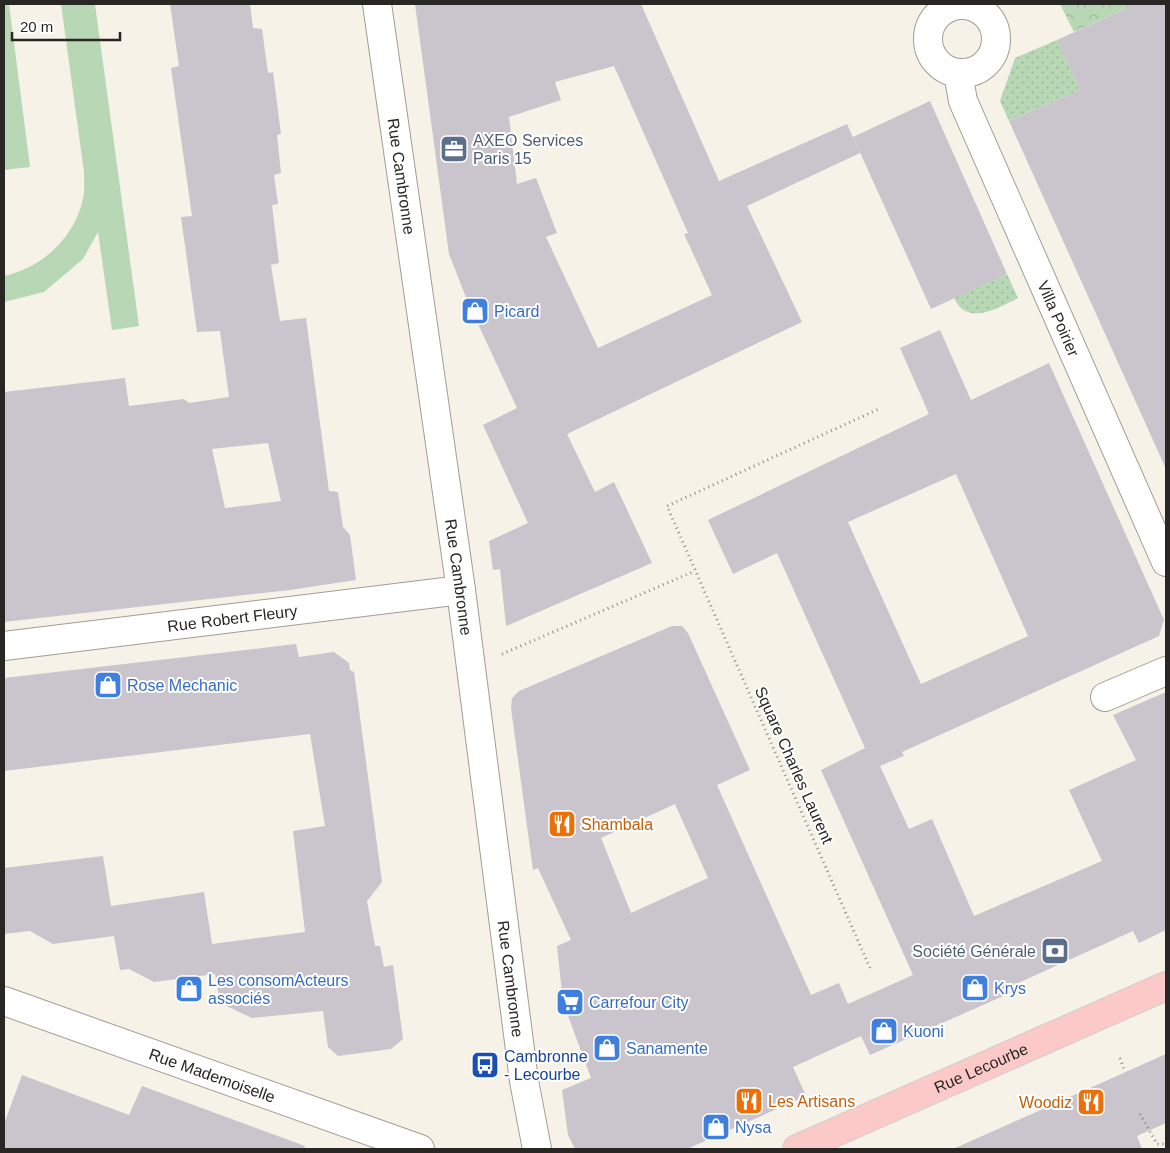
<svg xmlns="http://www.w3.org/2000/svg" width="1170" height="1153" font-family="Arial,sans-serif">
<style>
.grass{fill:#b7d7b5}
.forest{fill:url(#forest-crowns)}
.garden{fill:url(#garden-dots)}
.building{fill:#cac4cd;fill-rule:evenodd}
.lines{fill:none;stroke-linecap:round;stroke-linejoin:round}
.minor-casing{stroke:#a29d94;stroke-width:30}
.major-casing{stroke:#d0cfcf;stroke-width:30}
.path{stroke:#8f8c84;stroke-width:3;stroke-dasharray:1 4;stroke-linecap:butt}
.minor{stroke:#fff;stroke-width:28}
.major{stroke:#fbcac8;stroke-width:28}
.labels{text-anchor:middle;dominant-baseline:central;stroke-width:4;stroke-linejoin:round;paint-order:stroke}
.service-label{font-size:16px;fill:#4e5e75;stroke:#fff;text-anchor:start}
.street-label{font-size:16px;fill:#282723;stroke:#fff}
.shop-label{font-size:16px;fill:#366cbe;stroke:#fff;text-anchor:start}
.food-label{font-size:16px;fill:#c56008;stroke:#fff;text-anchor:start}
.transit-label{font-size:16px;fill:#164399;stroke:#fff;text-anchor:start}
</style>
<defs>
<pattern id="forest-crowns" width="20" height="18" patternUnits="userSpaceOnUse" patternTransform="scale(1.25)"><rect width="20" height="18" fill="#b7d7b5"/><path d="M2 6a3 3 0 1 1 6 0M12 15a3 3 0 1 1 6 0" fill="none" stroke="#9db99b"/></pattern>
<pattern id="garden-dots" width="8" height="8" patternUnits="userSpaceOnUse" patternTransform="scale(1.25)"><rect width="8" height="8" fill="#b7d7b5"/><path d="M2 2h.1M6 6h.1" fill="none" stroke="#9db99b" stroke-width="1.8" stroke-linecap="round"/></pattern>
</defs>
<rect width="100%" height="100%" fill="#f7f2e7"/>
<path class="grass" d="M4,4h5l21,163 -26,3z
M61,4h34l44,322 -27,4 -14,-98 -15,27 -39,33 -40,10v-26c38,-8 71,-39 79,-77 2,-9 1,-19 1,-27z"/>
<path class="forest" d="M1060,4h76l-62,28z"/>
<path class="garden" d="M1057,40l23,50 -71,31 -9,-20 15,-43z
M1007,274l11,24c-20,10 -51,29 -64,0z"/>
<path class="building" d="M170,4h80l3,24 9,1 6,44 5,-1 8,62 -4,1 4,38 -7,2 4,29 -6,1 7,58 -8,2 9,56 26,-3 23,173 9,1 5,35 7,8 6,45 -66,10 -286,32v-230l121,-14 4,28 55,-7 5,4 40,-6 -9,-66 -23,1 -16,-115 11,-1 -21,-148 8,-2zM268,443l13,58 -56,7 -13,-59z
M415,4h226l78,177 128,-57 13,29 -113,53 55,116 -235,112 28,58 19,-10 38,81 -146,63 -6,-57 -7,1 -4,-29 39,-18 -45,-98 34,-17 -50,-108 -18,-46zM614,66l74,167 -4,1 28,61 -114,53 -52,-111 11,-4 -21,-55 -19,6 -8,-67 52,-17 -6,-18z
M1136,4h30v465l-157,-348 71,-31 -23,-50z
M930,101l77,173 -76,35 -78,-172z
M940,330l31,70 78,-37 115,257 -5,16 -257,116 2,4 -24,10 29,63 23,-10 42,97 128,-55 -33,-71 67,-30 -23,-45 53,-23v238l-27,13 -6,-12 -126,57 3,5 -140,62 -9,-19 -68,31 13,29 -119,53h-112l-7,-14 -6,-45 29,-12 -28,-76 -6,-56 14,-6 -33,-72 -5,2 -22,-162 1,-10 7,-7 153,-65h10l6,7 62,137 -33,15 94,210 28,-12 9,21 65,-29 -92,-205 44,-22 -88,-195 -44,21 -25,-54 221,-106 -29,-66zM956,474l72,162 -107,48 -73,-162zM675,804l33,74 -77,35 -30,-75z
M296,644l3,13 35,-5 15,11 1,7 4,2 28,210 -15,19 8,45h5l4,21 9,-2 10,74 -12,10 -53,7 -10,-9 -5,-36 -71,7 -32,-15 -5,-29 -61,8 -25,-13 -9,1 -6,-34 -61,8 -23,-13 -26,3v-66l99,-12 8,50 93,-14 8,52 93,-12 -12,-101 32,-5 -15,-92 -306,37v-93z
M1166,1054v69l-29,13 5,13h-189z
M22,1075l107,40 13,-29 163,60 -1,3h-300v-25z"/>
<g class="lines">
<defs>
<g id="minor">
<path id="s1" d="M377,4l84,586 63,491 13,68"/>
<circle cx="962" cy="39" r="34"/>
<path id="s2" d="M958,73l5,28 203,461"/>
<path id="s3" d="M4,646l457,-56"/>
<path d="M1105,697l61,-26"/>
<path id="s4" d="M4,1001l416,148"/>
</g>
<g id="major">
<path id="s5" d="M797,1149l369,-163"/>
</g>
</defs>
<use href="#minor" class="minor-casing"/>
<use href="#major" class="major-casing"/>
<path class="path" d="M972,6l3,-2
M502,654l193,-83
M870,968l-203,-462 214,-98
M1120,1058l5,14
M1140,1114l17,30h9"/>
<use href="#minor" class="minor"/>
<use href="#major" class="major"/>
</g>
<defs>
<symbol id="office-square" viewBox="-11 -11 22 22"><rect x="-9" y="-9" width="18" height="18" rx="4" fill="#5c6f8a" stroke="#fff"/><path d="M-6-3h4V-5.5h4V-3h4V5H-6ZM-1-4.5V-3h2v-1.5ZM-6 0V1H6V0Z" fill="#fff"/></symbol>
<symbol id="shop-square" viewBox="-11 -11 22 22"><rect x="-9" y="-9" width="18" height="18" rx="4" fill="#3f7fe0" stroke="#fff"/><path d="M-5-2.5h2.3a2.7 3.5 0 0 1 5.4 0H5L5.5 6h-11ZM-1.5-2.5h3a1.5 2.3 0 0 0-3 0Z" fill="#fff"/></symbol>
<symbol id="restaurant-square" viewBox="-11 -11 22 22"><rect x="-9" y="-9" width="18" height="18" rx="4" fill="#e8710a" stroke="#fff"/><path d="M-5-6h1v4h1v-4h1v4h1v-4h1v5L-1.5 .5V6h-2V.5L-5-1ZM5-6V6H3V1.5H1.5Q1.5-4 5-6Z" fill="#fff"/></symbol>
<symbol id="bank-square" viewBox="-11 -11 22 22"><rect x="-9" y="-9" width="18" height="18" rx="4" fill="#5c6f8a" stroke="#fff"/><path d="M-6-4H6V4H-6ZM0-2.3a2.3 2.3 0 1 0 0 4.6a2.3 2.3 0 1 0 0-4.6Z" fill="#fff"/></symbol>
<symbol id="supermarket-square" viewBox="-11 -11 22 22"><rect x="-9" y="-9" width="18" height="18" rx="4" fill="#3f7fe0" stroke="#fff"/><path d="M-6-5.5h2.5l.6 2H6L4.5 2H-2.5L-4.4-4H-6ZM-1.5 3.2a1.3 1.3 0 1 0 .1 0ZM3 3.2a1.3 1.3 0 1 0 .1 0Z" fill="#fff"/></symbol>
<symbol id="bus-square" viewBox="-11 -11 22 22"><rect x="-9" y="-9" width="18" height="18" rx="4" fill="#1a4fb4" stroke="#fff"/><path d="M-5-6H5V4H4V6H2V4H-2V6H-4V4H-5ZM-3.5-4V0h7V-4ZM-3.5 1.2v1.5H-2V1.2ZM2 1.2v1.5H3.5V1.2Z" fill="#fff"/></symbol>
</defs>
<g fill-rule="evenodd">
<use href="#office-square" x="438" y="133" width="32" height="32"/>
<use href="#shop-square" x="459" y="295" width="32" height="32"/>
<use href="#shop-square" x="92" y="669" width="32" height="32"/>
<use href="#restaurant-square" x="546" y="808" width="32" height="32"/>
<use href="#bank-square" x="1039" y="935" width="32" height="32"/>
<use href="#shop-square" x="959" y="972" width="32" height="32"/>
<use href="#shop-square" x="173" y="973" width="32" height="32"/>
<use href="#supermarket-square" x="554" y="986" width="32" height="32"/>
<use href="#shop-square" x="868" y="1015" width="32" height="32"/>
<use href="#shop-square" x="591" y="1032" width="32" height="32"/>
<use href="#bus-square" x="469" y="1049" width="32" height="32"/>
<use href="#restaurant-square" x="733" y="1085" width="32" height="32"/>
<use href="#restaurant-square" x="1075" y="1086" width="32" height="32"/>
<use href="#shop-square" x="700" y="1111" width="32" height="32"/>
</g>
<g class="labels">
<g class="service-label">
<text x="473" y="140">AXEO Services<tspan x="473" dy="18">Paris 15</tspan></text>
<text x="1036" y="951" text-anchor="end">Société Générale</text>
</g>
<g class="street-label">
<text stroke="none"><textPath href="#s1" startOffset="174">Rue Cambronne</textPath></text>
<text stroke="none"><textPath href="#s2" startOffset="266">Villa Poirier</textPath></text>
<text stroke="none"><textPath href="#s1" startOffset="579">Rue Cambronne</textPath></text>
<text stroke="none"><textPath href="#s3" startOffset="230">Rue Robert Fleury</textPath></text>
<text transform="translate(794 765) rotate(66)">Square Charles Laurent</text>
<text stroke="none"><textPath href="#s1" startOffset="984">Rue Cambronne</textPath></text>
<text stroke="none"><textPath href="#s5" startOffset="201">Rue Lecourbe</textPath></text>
<text stroke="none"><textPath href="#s4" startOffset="221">Rue Mademoiselle</textPath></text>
</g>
<g class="shop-label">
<text x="494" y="311">Picard</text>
<text x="127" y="685">Rose Mechanic</text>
<text x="208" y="980">Les consomActeurs<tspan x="208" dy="18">associés</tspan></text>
<text x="994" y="988">Krys</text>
<text x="589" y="1002">Carrefour City</text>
<text x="903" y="1031">Kuoni</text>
<text x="626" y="1048">Sanamente</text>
<text x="735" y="1127">Nysa</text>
</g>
<g class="food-label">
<text x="581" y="824">Shambala</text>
<text x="768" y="1101">Les Artisans</text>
<text x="1072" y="1102" text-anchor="end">Woodiz</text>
</g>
<g class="transit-label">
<text x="504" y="1056">Cambronne<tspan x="504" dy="18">- Lecourbe</tspan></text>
</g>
</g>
<rect width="1170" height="1153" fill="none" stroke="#282723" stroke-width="10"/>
<path d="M12 32v8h108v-8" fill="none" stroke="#282723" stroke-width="2.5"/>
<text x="20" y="32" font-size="15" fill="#282723" stroke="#ffffff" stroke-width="4" paint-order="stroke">20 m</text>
</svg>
